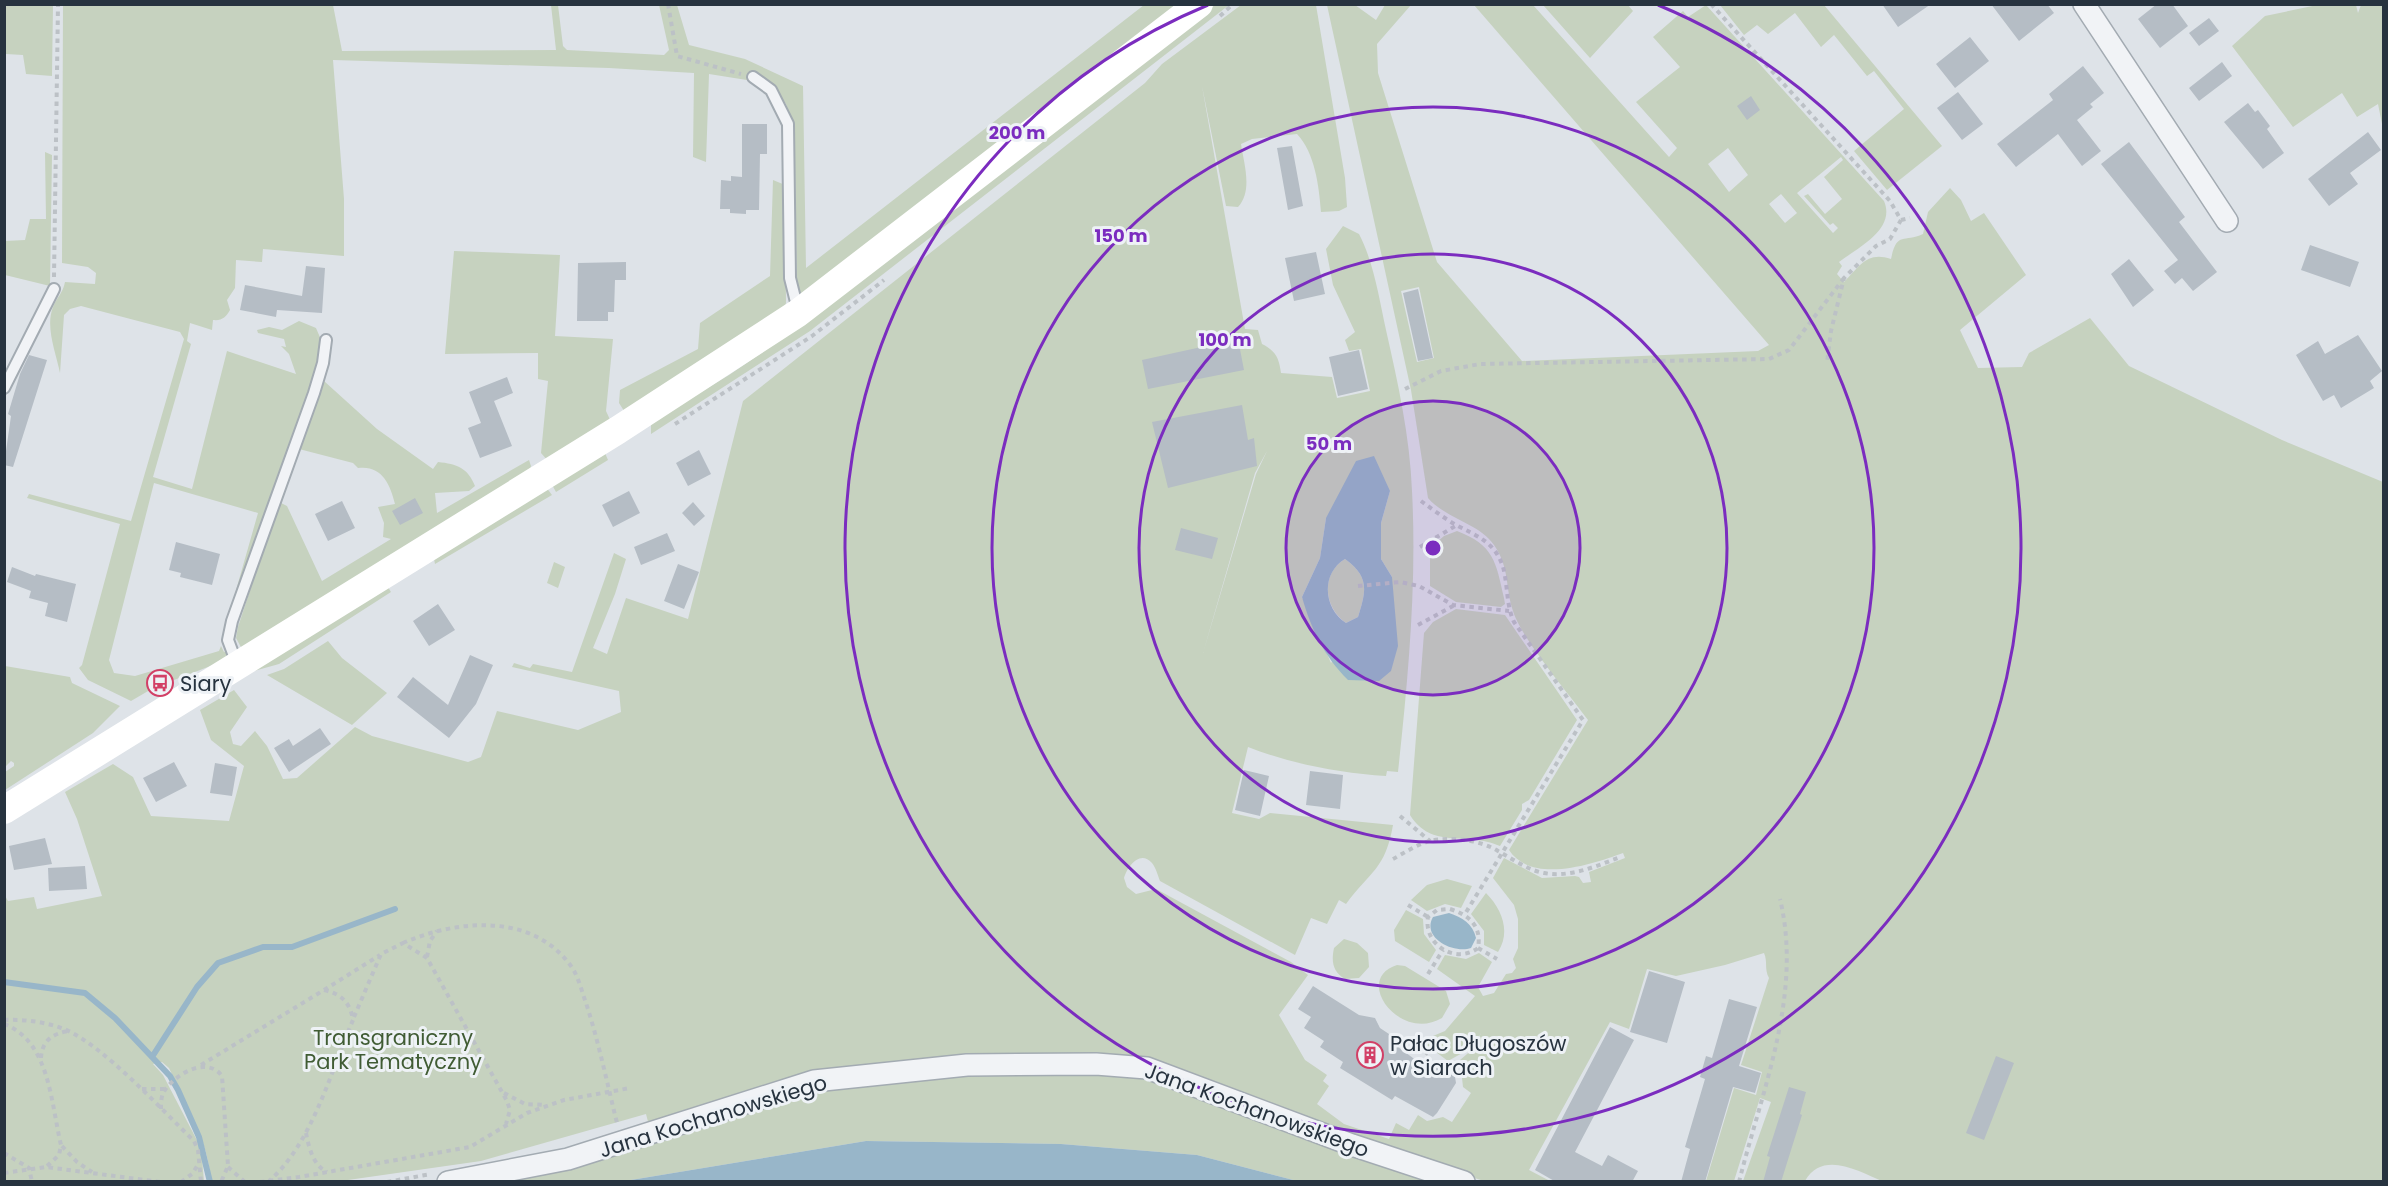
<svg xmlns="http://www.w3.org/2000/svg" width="2388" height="1186" font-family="Poppins,sans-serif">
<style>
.green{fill:#c6d2bf;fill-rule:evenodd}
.water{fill:#98b6c9;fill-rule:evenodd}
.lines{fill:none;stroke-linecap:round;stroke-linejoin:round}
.stream{stroke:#98b6c9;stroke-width:6}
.building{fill:#b5bdc5}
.service-casing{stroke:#a3abb2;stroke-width:14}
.minor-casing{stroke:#a3abb2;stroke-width:24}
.path{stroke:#bcc1c6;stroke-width:4;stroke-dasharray:4.5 4.5;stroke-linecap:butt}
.service{stroke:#f1f3f6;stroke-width:10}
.minor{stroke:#f1f3f6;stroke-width:21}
.secondary{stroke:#fff;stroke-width:28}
.ring{fill:none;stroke:#7b2cbf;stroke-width:3}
.labels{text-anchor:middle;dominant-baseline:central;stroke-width:6;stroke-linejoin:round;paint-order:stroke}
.poi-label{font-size:21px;fill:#27333f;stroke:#eef2f6;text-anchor:start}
.park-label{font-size:21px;fill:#405c34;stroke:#eef2f6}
.street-label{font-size:21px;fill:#27333f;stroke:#eef2f6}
.centre{fill:#7b2cbf;stroke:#eef2f6;stroke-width:3}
.ring-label{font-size:18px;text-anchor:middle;font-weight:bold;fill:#7b2cbf;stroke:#eef2f6;stroke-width:6;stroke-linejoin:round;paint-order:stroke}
</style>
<rect width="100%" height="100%" fill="#dee3e8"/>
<path class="green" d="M5,4l48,1 -1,71 -26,-2 -3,-19 -17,-1 -1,4z
M2322,4l34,1 2,8 3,-8h22v124l-5,-25 -21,13 -15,-24 -49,34 -61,-81 33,-30z
M63,5h270l9,46 214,-1 -5,-45h7l5,41 4,4 97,5 5,-5 -10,-45h18l12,40 56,14 58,27 3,182 338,-263h35l-376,293 -6,-8 -2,-125 -4,-45 -5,-16 -15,-20 -62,-10 -3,88 -13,-5 1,-84 -85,-5 -276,-8 11,139v57l-81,-7 -1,13 -26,-2 -1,28 -8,12 3,10c-4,7 -8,11 -17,10l-1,10 -22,-7 -3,18 4,3 -38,133 39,12 35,-138 69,23 -7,-20 -8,-8 5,1 -2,-8 -26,-6 -1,-3 12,-3 13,3 17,-9 17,7 6,14 -5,28 -92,259 33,-116 -104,-30 -45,177 5,13 21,3 84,-25 2,-5 3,6 3,-1 -1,9 -52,20 -2,-3 -4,2 -3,-4 -13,7 3,5 -24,14 -43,-21 -9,-12 3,-3 38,-141 -93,-26 2,-4 102,27 53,-182 -4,-7 -99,-26 -11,3 -6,6 -4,58c-4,-20 -15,-46 -7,-66 4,-10 10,-14 12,-25l30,2 1,-11 -8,-6 -26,-4z
M1215,5h14l-419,326 -159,103v-12l78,-47 75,-51z
M1241,5h75l29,173 2,29 -8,4 -18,1c-2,-26 -6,-59 -24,-78l-45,5 -11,5c3,20 12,47 -3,63l-12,-1 -24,-120 43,243 13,1 4,14c14,7 17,14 19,29l51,4 5,21 33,-7 -9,-42 -12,2 -4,-11 10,-8 -22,-47 -7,-36 17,-23 16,8c15,29 20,64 27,96 12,53 24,107 26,161 5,94 -4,188 -14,281l-11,-1 -1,5c-47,-3 -94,-12 -138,-29l-16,66 27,6 11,-6 123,12c-8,45 -22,45 -47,79l-7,-4 -12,24 -16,-6 -16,37 -135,-74c-2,-5 -4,-13 -8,-18 -12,-14 -25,4 -28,15l3,9 9,7 20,-5 135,73 17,13 -29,40 26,45 22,15 -4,6 6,5 -12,18 27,20 45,15 7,-16 13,7 9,-15 9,6 16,-4 9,5 19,-29 -8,-6 -3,-27 14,-12 7,-15 -8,14 -25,14 -27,-20 24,-10 30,-35 -38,-27 8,-14 21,4 13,-6 13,9 -14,25 5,9 11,-3 12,-19 6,-1 4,-5 -3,-9 5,-11v-29l-4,-14 -21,-27 11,-20 38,20 33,-2 4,1 4,6 8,-1 -2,-10 36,-14 -2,-5c-30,11 -91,32 -114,-3l79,-130c-19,-26 -67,-82 -75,-109 -8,-24 -3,-43 -19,-66 -15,-22 -48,-26 -66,-47l-17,-108 -84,-385h28l21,15 9,-15h26l-34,39 1,29 59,189 85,99 236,-10 11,-6 -295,-340h59l136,152 8,-9 -41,-46 44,-35 -27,-30 30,-26 5,6 18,-12 178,196c12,28 -25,46 -45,61l3,4 -5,8 7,8c16,-16 23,-31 47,-23 6,-28 12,-16 32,-25l5,-22 22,-24 11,12 10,21 13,-8 42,62 -66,55 18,38 44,-1 7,-14 61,-35 39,48 153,74 101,42v699l-499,1c-26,-11 -61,-32 -79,-1h-62l28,-79 -11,-4 -26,83h-28l28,-93 22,7 6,-23 -21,-7 28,-87c-5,-9 -1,-16 -5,-25l-39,12 -49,11 -29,-7 -18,60 -19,-7 -81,148 21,11h-66l-337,-108 175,66 28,17 94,25h-147l-100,-26 -136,-11 -195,-3 -241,40h-158l185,-44 -6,-23 -165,47 -140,20h-130c-3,-41 -25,-77 -42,-113l-7,-6 -9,2 10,11 38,73 3,33h-199l-1,-287 4,7 26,-4 3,12 65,-13 -25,-77 -12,-27 48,-28 20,13 18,39 78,5 15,-55 -33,-26 -11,-30 34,-20 13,17 -17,25 3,12 8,2 14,-15 12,15 16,33 14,-1 58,-51 17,9 96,26 13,-5 16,-46 81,19 43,-18 -2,-21 -107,-24 2,-4 16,5 3,-4 39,8 42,-119 12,6 -11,35 -22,54 14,6 19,-56 62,21 55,-218 402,-318 17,-19zM1728,148l20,27 -19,17 -21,-28zM1841,157l2,3 -19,17 18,22 -17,15 -17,-20 -4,2 26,29 3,-2 5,5 -5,5 -36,-40zM1781,194l16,19 -12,10 -16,-19zM1419,287l15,71 -17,4 -16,-71zM1267,451l-11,23 -53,179 52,-180zM1390,491l-9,32v36l11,18 -61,86 -29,-66 18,-39 6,-40z
M1543,5h85l5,6 -43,47z
M1720,5h104l118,141 -55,44 -33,-39 50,-42 -30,-38 -7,5 -33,-41 -13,12 -26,-34 -27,21 -11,-9 -13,10z
M45,152l7,3 -2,131 -45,-11v-34l20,-1 5,-21h16z
M773,180l12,5 1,118 -3,10 -157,101 -7,-11 1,-13 78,-41 2,-26 70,-47z
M454,251l106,4 -5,81 58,3 -7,72 6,13 -64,37 -7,-8 7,-72 -10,-2v-26l-93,1z
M324,381l53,48 56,40 5,-7c19,2 30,6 37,24l-6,5 -34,2 2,20 92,-53 2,6 -2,8 -287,175 -6,-11 2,-11 41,-125 8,4 35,75 69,-42 -8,-2 1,-14 -6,-16 17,-3c-5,-21 -14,-39 -37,-36l-5,-5 -54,-14z
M605,453l3,7 -52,32 -5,-9z
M546,487l6,8 -117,69 -1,-5z
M1457,531c37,14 39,31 47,67l1,6 -4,3 -45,-5 -26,-16v-38l14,-12z
M1345,559c25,18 21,32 13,58l-12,6c-22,-15 -26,-49 -1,-64z
M554,562l11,5 -7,21 -11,-5z
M386,584l5,8 -112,72 -29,8z
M1456,609l49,6 72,105 -48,80 -7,4v6l-22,36c-35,-15 -68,4 -90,-31l14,-182 9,-11z
M328,641l14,17 45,35 -35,32 -85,-50 17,-6z
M5,666l65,11 2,6 48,23 -27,27 -88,57v-18l9,-6v-3l-3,-2 -6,6z
M1447,879l25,7 -11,22 -16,-4 -18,7 -16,-11 16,-15z
M1486,893c16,16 25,39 12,59l-14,-7v-14l-13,-17z
M1406,910l17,9 1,15 12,16 -7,12 -34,-21 -1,-11z
M1344,939l13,4 11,10 1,14 -10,11 -14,1c-12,-7 -14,-17 -11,-31z
M1397,965l8,1 41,25 4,13 -8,14c-42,25 -90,-39 -45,-53z"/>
<path class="water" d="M1374,456l16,35 -9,32v36l11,18 6,69 -7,25 -12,10 -31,-1c-24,-24 -37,-51 -46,-83l18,-39 6,-40 30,-57zM1345,559c25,18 21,32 13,58l-12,6c-22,-14 -26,-49 -1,-64z
M1449,913c13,4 24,11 27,25l-5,10c-17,6 -50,-10 -38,-31z
M866,1141l195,3 136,11 100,26h-672z"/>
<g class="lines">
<path class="stream" d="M4,982l81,11 30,25 55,58 8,14 21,47 11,45
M152,1057l45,-70 21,-24 45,-16h29l103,-38"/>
</g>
<path class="building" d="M1882,4h49l-33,23z
M1991,4h56l7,9 -35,28z
M2157,4h15l16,22 -28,22 -22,-29z
M2209,18l10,13 -20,15 -10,-13z
M1970,37l19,24 -34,27 -19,-24z
M2222,62l10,14 -33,25 -10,-13z
M2083,66l21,27 -14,11 3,3 -16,13 24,31 -19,15 -24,-32 -42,33 -19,-23 56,-44 -4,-6z
M1958,92l25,32 -21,16 -25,-32z
M1751,96l9,14 -13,10 -10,-14z
M2248,103l7,9 3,-2 12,16 -3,3 17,24 -21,16 -39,-47z
M742,124h25v30h-7l-1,56h-13v4l-16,-1v-4h-10l1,-29 10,1v-5l11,1z
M2368,132l13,18 -31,23 8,11 -29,22 -21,-27z
M2129,142l56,75 -6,5 38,50 -24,19 -11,-13 -7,6 -11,-13 14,-11 -77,-96z
M1292,146l11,60 -15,4 -11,-62z
M2310,245l49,17 -9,25 -49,-17z
M1316,252l9,42 -31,7 -9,-43z
M2129,259l25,31 -21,17 -22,-33z
M626,262v18h-11l-1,32h-6v9h-31l1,-58z
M306,266l19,2 -3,45 -45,-3 -1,7 -36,-7 5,-25 57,11z
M1418,289l15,69 -15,3 -15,-68z
M2358,335l24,36 -12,10 4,7 -33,20 -7,-13 -11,6 -27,-46 22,-14 7,13z
M1238,339l6,31 -96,19 -6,-29z
M1359,350l9,39 -30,7 -9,-39z
M29,355l18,5 -34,107 -9,-2 7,-49 -3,-2 12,-40z
M507,377l6,16 -19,8 18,45 -32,12 -12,-30 13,-5 -12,-31z
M1242,405l6,35 6,-2 3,28 -89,22 -16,-66z
M699,450l12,24 -23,12 -12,-23z
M629,491l11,22 -27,14 -11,-22z
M415,498l8,15 -23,12 -8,-14z
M342,501l13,27 -27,13 -13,-27z
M693,502l12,14 -11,10 -12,-13z
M1181,528l37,10 -6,21 -37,-9z
M667,533l8,18 -34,14 -7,-18z
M176,542l44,12 -8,31 -32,-8 1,-4 -12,-3z
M678,564l21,8 -15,37 -20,-8z
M12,567l23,9 1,-2 40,10 -9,38 -22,-6 3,-13 -19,-5 2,-7 -24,-9z
M438,604l17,26 -26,16 -16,-25z
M470,655l23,10 -17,39 -27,34 -52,-41 16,-20 35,28z
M320,728l11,16 -42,28 -15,-24 15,-9 4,7z
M174,762l13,24 -31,16 -13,-24z
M215,763l22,4 -5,29 -22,-3z
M1244,770l25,6 -9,40 -25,-6z
M1310,771l33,4 -3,34 -34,-4z
M45,838l7,26 -38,6 -5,-24z
M85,866l2,23 -38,2 -1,-23z
M1649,971l36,11 -18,61 -37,-11z
M1313,986l46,29 16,3 5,10 21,14 -3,5 30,22 11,-2 16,10 1,6 -19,30 -4,4 -38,-21 -3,4 -52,-32 3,-6 -23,-15 4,-6 -20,-13 7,-11 -13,-8z
M1729,999l28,8 -18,59 22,7 -6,20 -22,-6 -28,95h-24l9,-33 -5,-2 20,-68 -5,-2 6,-21 6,2z
M1610,1027l24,13 -59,112 27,14 6,-11 30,16 -6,11h-76l-21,-12z
M1996,1056l18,7 -30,77 -18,-7z
M1789,1087l17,5 -6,22 2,1 -21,67h-18l7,-25 -3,-1z"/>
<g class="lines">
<defs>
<path id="service" d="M753,77l18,13 17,34 2,154 8,32
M4,388l50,-99
M237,664l-9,-24 4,-19 82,-228 9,-30 3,-23"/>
<path id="minor" d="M2084,4l143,217
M448,1182l120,-23 246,-78 153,-16 129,-1 51,4 205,77 112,37"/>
</defs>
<use href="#service" class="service-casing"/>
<use href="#minor" class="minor-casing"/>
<path class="path" d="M668,4l9,52 64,18
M1711,4l179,197 11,19 -11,19 -14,7 -32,32 -13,53 -4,32
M1220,16l13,-12
M1901,220l9,-2
M54,277l4,-273
M1405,389l36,-18 39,-7 289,-5 20,-9 55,-72
M675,424l137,-88 72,-56
M1421,501c11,8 23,17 35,24 21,11 39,17 47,42 5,18 3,38 11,55l69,98 -118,194
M1420,547l37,-22
M1358,586l42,-4 19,4 34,19 56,6
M1418,625l35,-19
M1400,816l30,25
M1393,859c11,-6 25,-15 37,-18 22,-5 50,-1 68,10 15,8 29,19 46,22 25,5 53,-7 76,-16
M1408,905l20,12
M1450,909c19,6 32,17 28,39 -23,17 -55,-4 -50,-31l9,-7z
M403,943c55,-24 132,-31 170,26 6,10 9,23 13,34 13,40 21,80 31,120
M1478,948l19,11
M427,957l3,-16 7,-10
M1428,974l15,-24
M324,990l56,-35
M354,1017l27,-63 22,-11 24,15 80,143 3,9 -4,14
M4,1020c20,-1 42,2 60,9 38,15 99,82 130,112l4,9 3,32
M4,1024c46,17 47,80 57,121l-2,10 -13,12
M1418,1048l10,6
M41,1058c1,-17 11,-24 27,-27
M201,1065l123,-75c17,4 26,12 29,30 -22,51 -41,124 -84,161
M142,1089h22
M504,1093l21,11 20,1
M161,1109c0,-6 0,-14 4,-19 12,-17 42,-34 57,-14l6,90 -7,16
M306,1133c3,15 7,32 21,39
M62,1146l15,16 15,10
M4,1153l25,15 3,14
M228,1167l17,15
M4,1173l42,-6 114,15
M181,1182l11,-8 7,-11
M260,1182l39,-5 171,-30 57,-34 37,-13 66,-12
M387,1182l44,-8
M1739,1182c23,-92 64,-188 41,-283"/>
<use href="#service" class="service"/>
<use href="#minor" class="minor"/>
<path class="secondary" d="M4,810l614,-380 180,-117 401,-309"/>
</g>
<circle cx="1433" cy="548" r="147" fill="#7b2cbf" fill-opacity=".12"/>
<g class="ring">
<circle cx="1433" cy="548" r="147"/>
<circle cx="1433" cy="548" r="294"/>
<circle cx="1433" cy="548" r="441"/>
<path d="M1658 5A588 588 0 1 1 1208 5"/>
</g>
<defs>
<symbol id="bus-ring" viewBox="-11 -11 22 22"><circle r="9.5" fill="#eef2f6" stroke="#d23f66" stroke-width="1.5"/><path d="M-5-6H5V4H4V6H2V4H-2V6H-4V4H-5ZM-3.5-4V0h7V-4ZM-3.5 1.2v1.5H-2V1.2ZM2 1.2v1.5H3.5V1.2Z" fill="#d23f66"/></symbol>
<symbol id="building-ring" viewBox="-11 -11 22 22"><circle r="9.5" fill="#eef2f6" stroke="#d23f66" stroke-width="1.5"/><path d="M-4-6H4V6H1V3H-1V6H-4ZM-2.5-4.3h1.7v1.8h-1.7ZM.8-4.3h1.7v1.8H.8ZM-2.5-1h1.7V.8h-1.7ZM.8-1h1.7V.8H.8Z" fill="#d23f66"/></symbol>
</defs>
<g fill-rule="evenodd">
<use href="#bus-ring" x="145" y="668" width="30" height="30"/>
<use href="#building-ring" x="1355" y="1040" width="30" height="30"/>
</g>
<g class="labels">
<g class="poi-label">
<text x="180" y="683">Siary</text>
<text x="1390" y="1043">Pałac Długoszów<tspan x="1390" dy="24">w Siarach</tspan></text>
</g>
<g class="park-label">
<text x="393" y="1037">Transgraniczny<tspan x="393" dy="24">Park Tematyczny</tspan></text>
</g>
<g class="street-label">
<text transform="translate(1257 1110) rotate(20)">Jana Kochanowskiego</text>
<text transform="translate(713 1116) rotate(-17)">Jana Kochanowskiego</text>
</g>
</g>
<circle cx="1433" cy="548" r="9" class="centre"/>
<g class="ring-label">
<text x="1017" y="139">200 m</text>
<text x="1121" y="242">150 m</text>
<text x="1225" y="346">100 m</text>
<text x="1329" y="450">50 m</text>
</g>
<rect width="2388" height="1186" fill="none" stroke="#27333f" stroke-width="12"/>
</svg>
